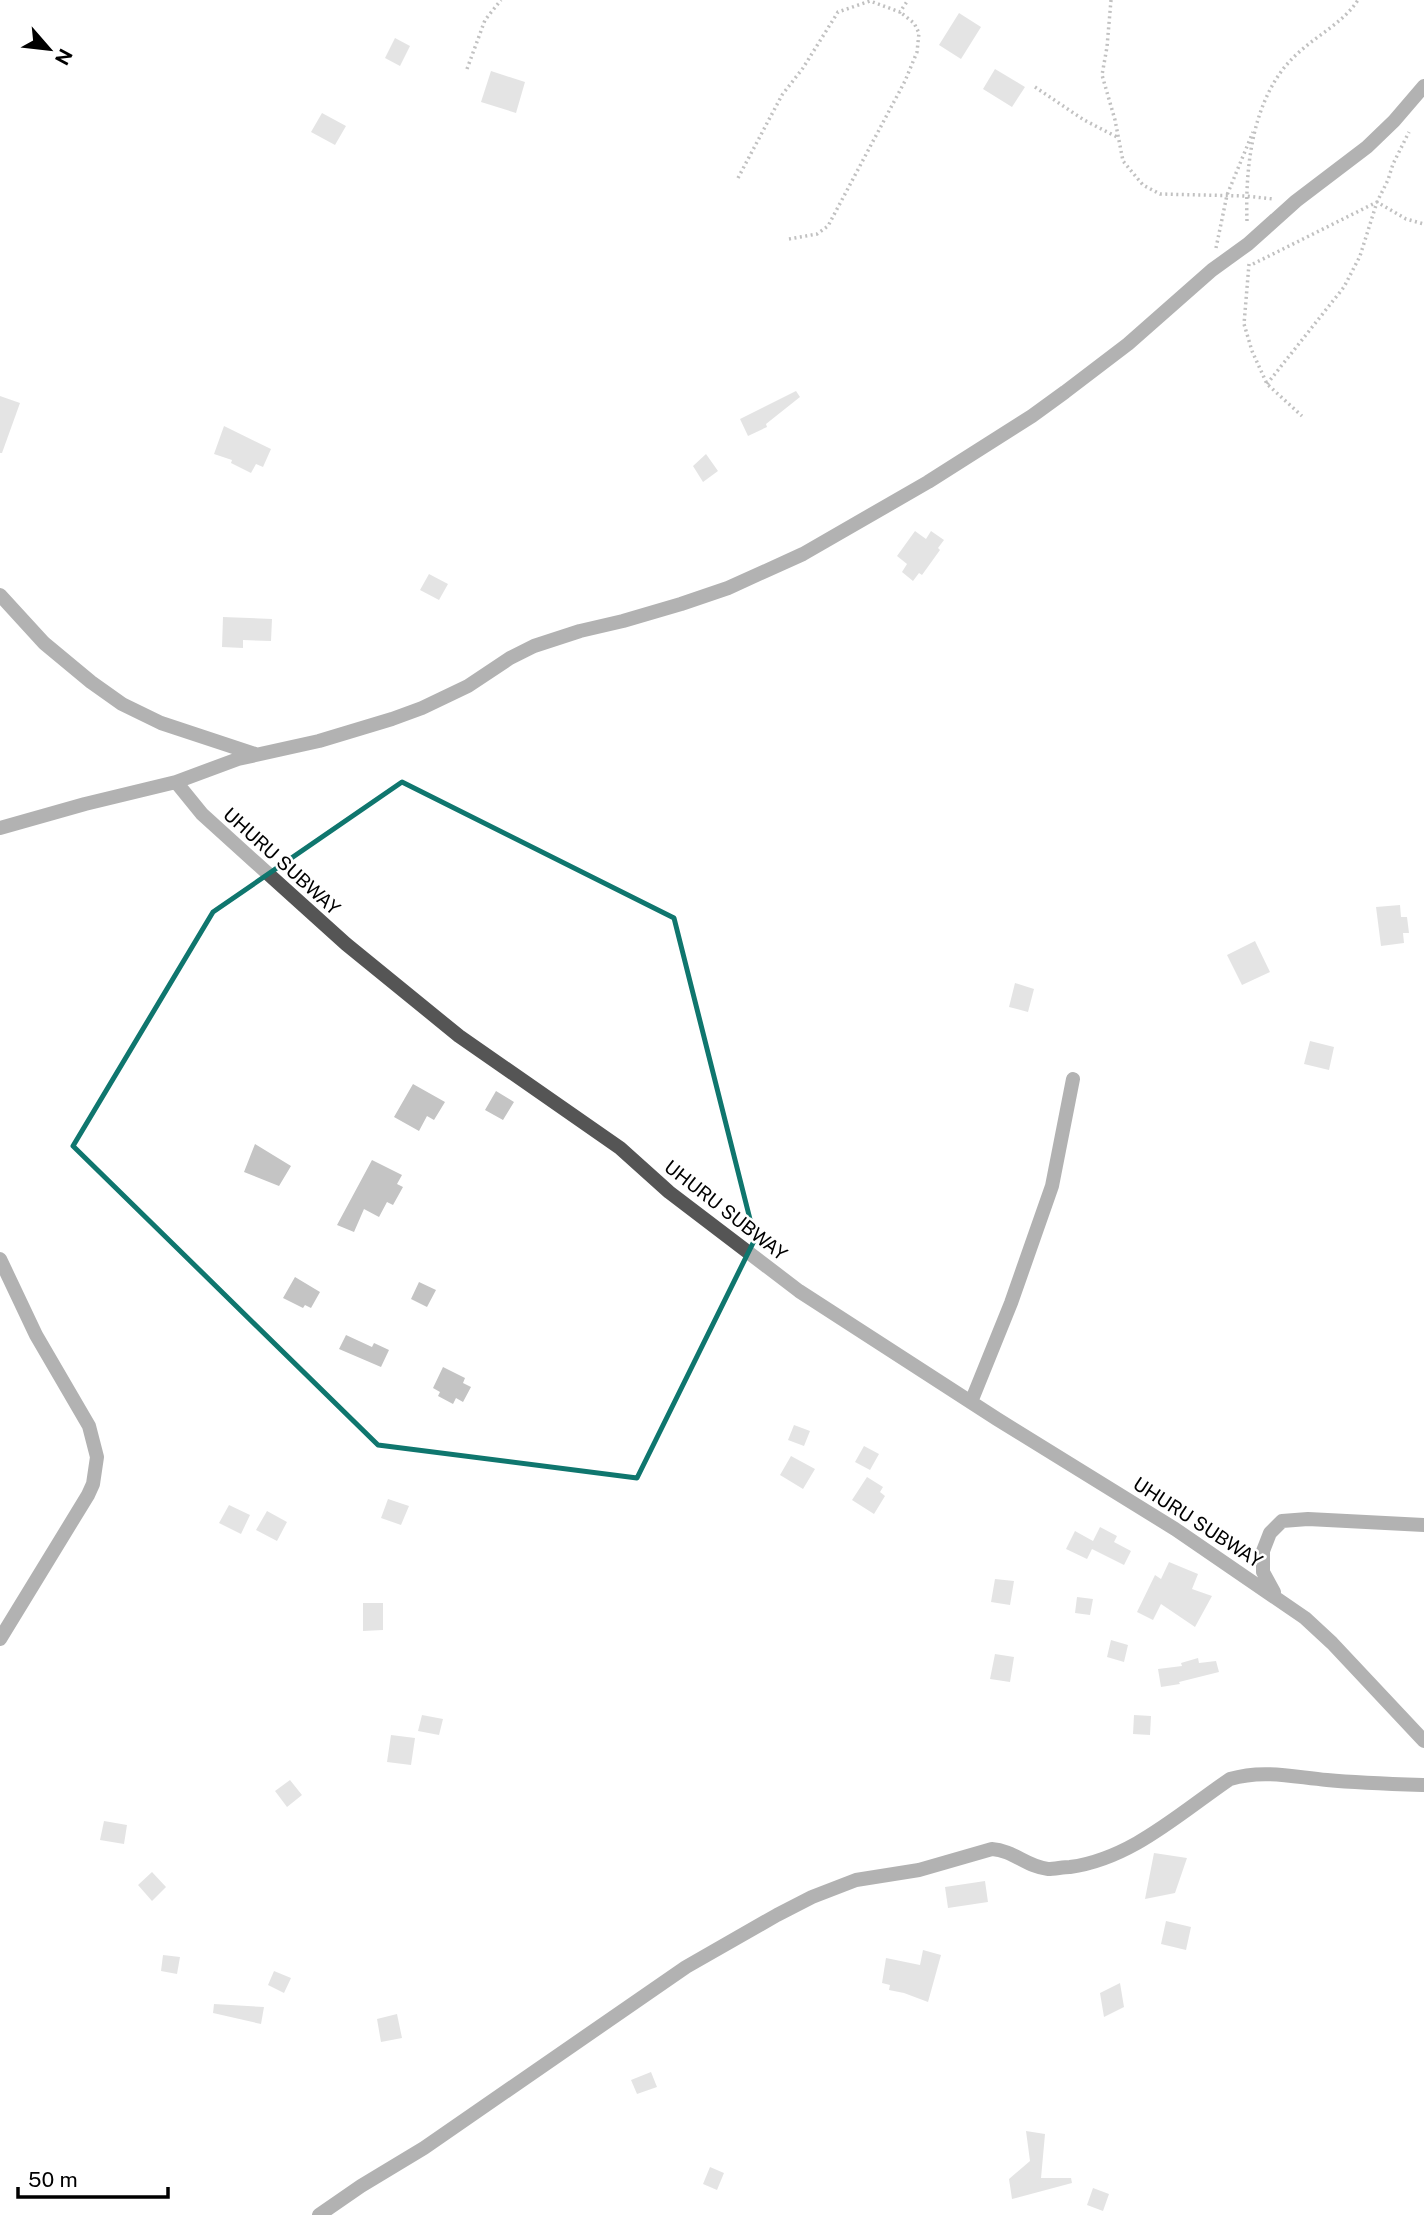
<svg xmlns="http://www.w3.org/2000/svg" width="1424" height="2215" font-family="'Public Sans',sans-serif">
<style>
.building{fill:#c4c4c4}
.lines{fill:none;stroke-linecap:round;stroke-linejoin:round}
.path{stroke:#777;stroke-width:3.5;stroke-dasharray:2 3.5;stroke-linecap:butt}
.street{stroke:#555;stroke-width:14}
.marked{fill:none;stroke:#0f766e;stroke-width:5;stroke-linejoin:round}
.labels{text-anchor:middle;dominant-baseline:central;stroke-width:5;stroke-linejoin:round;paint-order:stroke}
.street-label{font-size:19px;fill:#000;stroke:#fff}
</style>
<rect width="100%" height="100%" fill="#fff"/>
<path class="building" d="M959,13l22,14 -20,32 -22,-14z
M395,38l15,8 -10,20 -15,-8z
M995,69l30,18 -13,20 -29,-18z
M491,71l34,11 -9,31 -35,-11z
M322,113l24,13 -11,19 -24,-13z
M796,391l4,6 -34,27 1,3 -19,9 -8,-17z
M0,396l20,7 -18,50h-2z
M224,426l47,23 -8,18 -7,-3 -5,9 -20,-10 1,-3 -18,-6z
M706,454l12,17 -15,11 -10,-16z
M915,531l11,8 5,-8 13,9 -6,8 2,2 -18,25 -3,-2 -6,8 -11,-9 5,-8 -10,-8z
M429,574l19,10 -9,16 -19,-10z
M223,617l49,2 -1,22 -28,-1v8l-21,-1z
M1400,905l1,12h6l2,16h-6l1,10 -23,3 -5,-39z
M1255,941l15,31 -28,13 -15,-30z
M1015,983l19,6 -6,23 -19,-5z
M1310,1041l24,6 -5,23 -25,-6z
M413,1084l32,18 -11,18 -7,-4 -8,15 -25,-14z
M496,1091l18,11 -11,18 -18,-10z
M255,1144l36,22 -12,20 -35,-14z
M372,1160l30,15 -5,9 6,3 -10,18 -6,-3 -8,15 -15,-8 -10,23 -17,-7z
M295,1277l25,15 -9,16 -6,-3 -2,3 -20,-10z
M419,1282l17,8 -9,17 -16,-8z
M346,1335l26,12 2,-4 15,7 -8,17 -42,-18z
M443,1367l22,11 -2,5 8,4 -8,15 -7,-4 -3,6 -15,-8 2,-4 -7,-4z
M794,1425l16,6 -6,15 -16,-6z
M864,1446l15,8 -9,16 -15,-8z
M791,1456l24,13 -12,20 -23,-14z
M867,1477l16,10 -3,5 5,4 -11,18 -22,-14z
M388,1499l21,7 -8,19 -20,-7z
M229,1505l21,10 -9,19 -22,-11z
M267,1511l20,11 -10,19 -21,-11z
M1100,1527l17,9 -3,6 17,9 -7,14 -32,-16 -5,10 -21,-10 9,-18 18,10z
M1169,1562l29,12 -6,15 20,7 -17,31 -34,-23 -8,16 -16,-8 18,-37 6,4z
M995,1579l19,2 -4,24 -19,-3z
M1077,1597l16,2 -3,16 -15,-2z
M363,1603h20v27l-20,1z
M1111,1640l17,5 -4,17 -17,-5z
M995,1654l19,3 -4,25 -20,-3z
M1198,1658l1,5 17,-2 3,11 -40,10 1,2 -19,3 -3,-18 24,-3 -1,-3z
M422,1715l21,4 -4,16 -21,-4z
M1134,1715l17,1 -1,19 -17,-1z
M391,1735l24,3 -4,27 -24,-3z
M290,1780l12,15 -15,12 -12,-16z
M104,1821l23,4 -3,19 -24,-4z
M1154,1853l33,5 -12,35 -30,6z
M152,1872l14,15 -14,14 -14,-16z
M985,1881l3,21 -40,6 -3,-21z
M1166,1921l25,6 -5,23 -25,-6z
M923,1950l18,5 -13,47 -24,-9 -15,-3 1,-5 -8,-2 4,-25 34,7z
M163,1955l17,2 -3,17 -16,-3z
M274,1971l17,7 -7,15 -16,-8z
M1120,1983l4,24 -20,10 -4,-24z
M214,2004l50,3 -3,17 -48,-11z
M397,2014l5,24 -21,4 -4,-23z
M651,2072l6,15 -20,7 -6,-14z
M1026,2131l19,3 -4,44h30l1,5 -60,16 -3,-20 21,-18z
M710,2167l14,6 -7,17 -14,-6z
M1093,2188l16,6 -6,17 -16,-6z"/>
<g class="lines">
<path class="path" d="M1111,0l-4,47 -5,28 13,45 8,41 20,24 17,9 86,2 27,3
M467,69l18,-49 16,-20
M1035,87l49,33 33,17
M738,178l44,-83 21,-27 35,-56 32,-11 30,11 8,-12
M1247,221c-2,-56 6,-127 50,-167 20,-19 46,-31 61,-54
M789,239l28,-5 11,-8 77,-145 12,-29 2,-19 -5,-10 -14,-11
M1216,248l11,-53 26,-63
M1249,264l-5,60 8,27 15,33 35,32
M1253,264l124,-62 29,17 18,5
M1267,384l77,-97 16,-31 17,-54 11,-22 5,-16 16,-32"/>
<path class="street" d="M0,595l44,48 47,39 31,22 39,19 94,31
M176,782l26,32 53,48 91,82 113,92 161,112 49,44 130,99 198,128 178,110 130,89 27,25 92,98
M0,828l85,-24 91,-22 62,-23 81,-18 73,-22 30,-11 46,-22 42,-28 24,-12 46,-15 43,-10 58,-17 47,-16 75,-34 125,-72 104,-66 33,-24 63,-48 84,-74 36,-26 48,-43 71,-54 27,-26 30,-35
M0,1259l36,76 53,91 8,31 -4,27 -5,11 -88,144
M971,1402l40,-99 41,-117 21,-107
M1274,1592l-11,-20v-21l7,-18 12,-12 26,-2 116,6
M319,2215l42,-29 63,-38 262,-181 91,-52 35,-18 44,-17 63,-10 73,-21c21,1 35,18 56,20 7,0 15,-2 22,-2 61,-8 110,-54 160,-88 33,-10 63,-2 97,1 32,3 65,4 97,5"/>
</g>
<path d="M0 0H1424V2215H0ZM402,782l272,136 81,321 -118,239 -259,-33 -305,-299 140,-234z" fill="#fff" fill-opacity=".55" fill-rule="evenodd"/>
<path class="marked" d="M402,782l272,136 81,321 -118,239 -259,-33 -305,-299 140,-234z"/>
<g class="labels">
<g class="street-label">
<text transform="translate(282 861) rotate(42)">UHURU SUBWAY</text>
<text transform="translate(726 1210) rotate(38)">UHURU SUBWAY</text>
<text transform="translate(1198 1522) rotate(33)">UHURU SUBWAY</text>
</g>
</g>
<g transform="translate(49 49) rotate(118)" stroke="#ffffff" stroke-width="5" paint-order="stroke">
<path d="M0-5L12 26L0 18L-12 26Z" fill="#000000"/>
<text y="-10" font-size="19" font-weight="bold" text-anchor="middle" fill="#000000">N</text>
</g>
<path d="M18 2187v10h150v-10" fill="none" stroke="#000000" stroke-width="3.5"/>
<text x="28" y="2187" font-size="21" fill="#000000" stroke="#ffffff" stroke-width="5" paint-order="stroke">50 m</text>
</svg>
